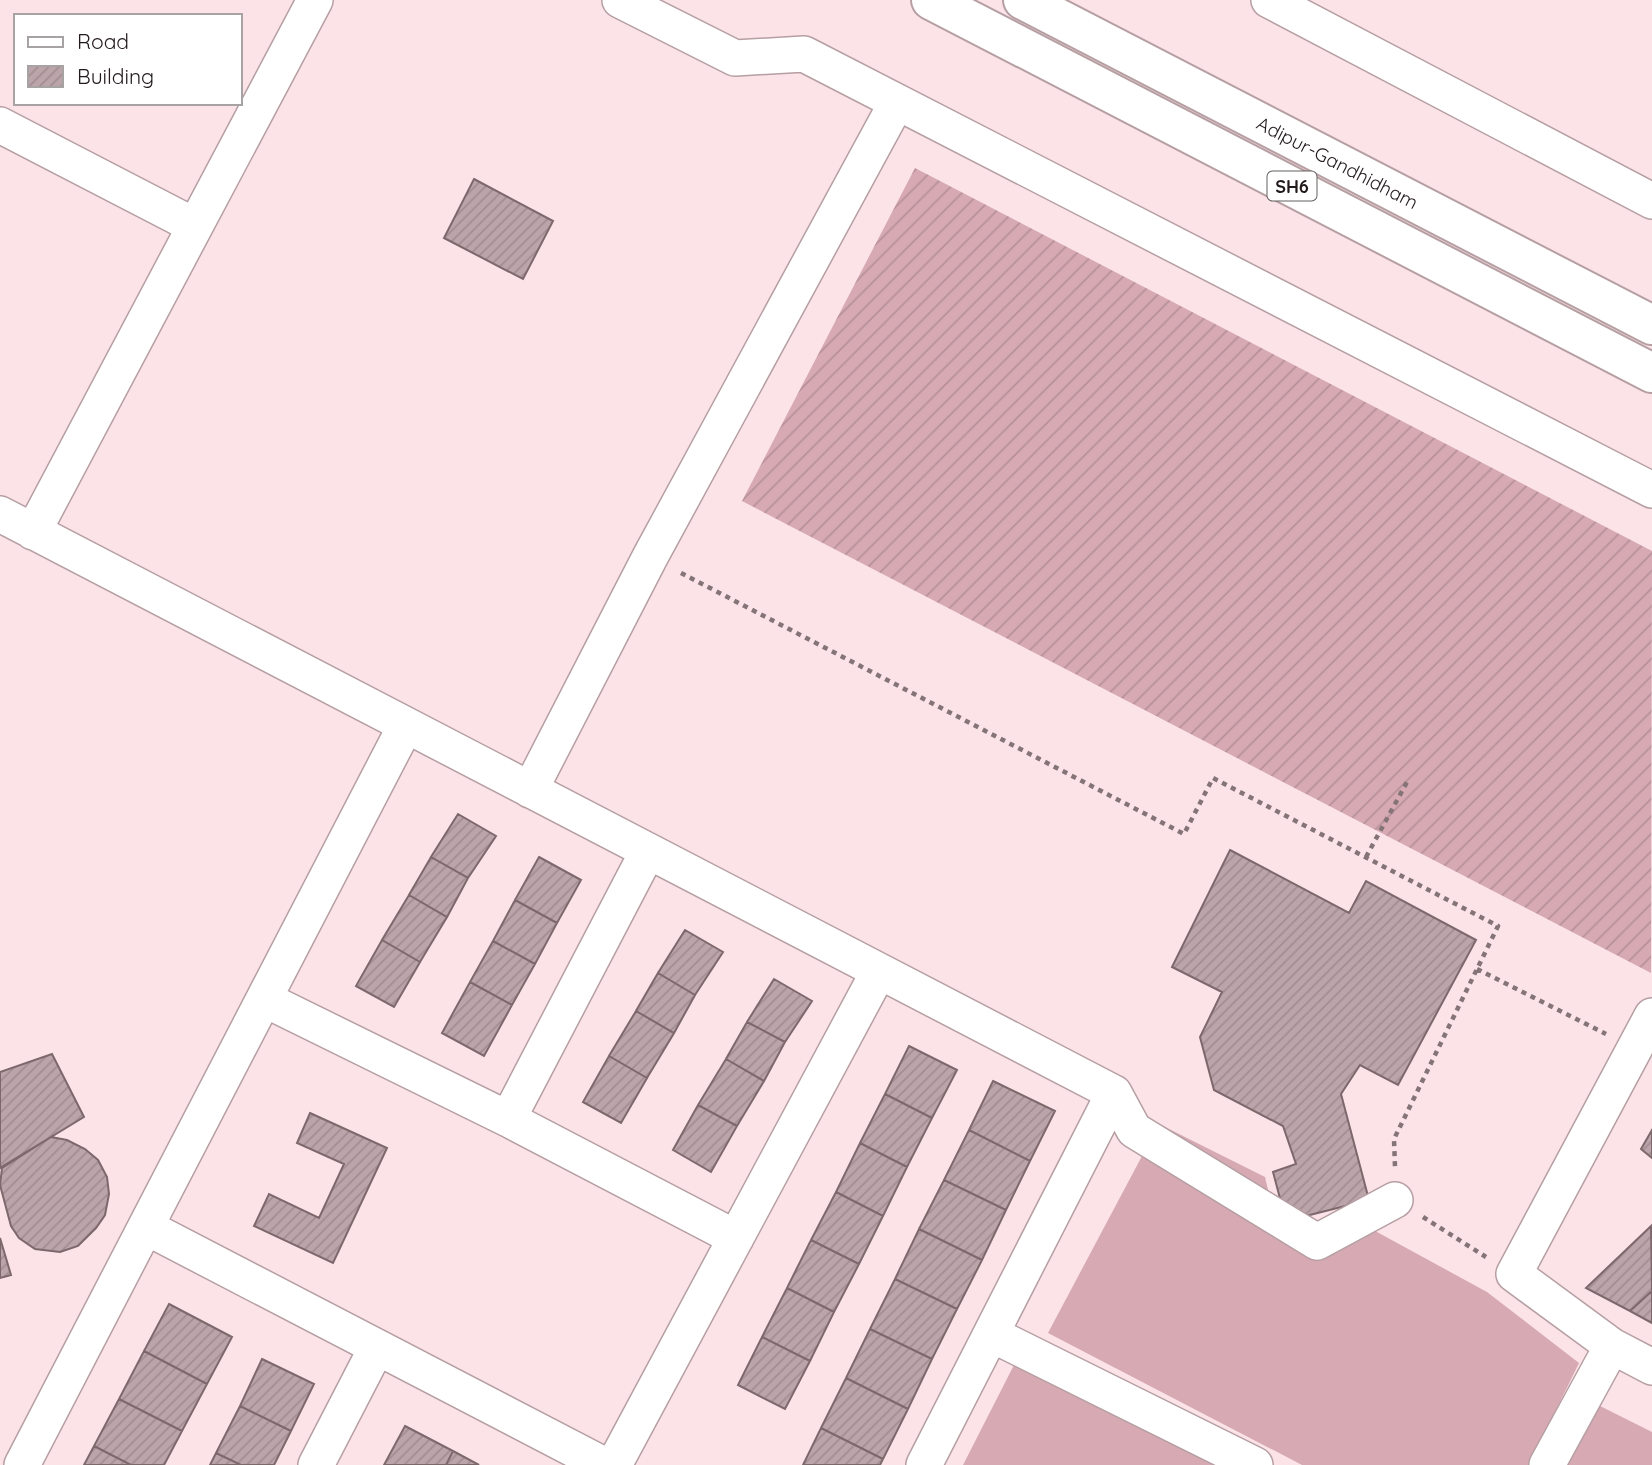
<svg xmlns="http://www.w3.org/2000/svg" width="1652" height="1465" font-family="Quicksand,sans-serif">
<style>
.grass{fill:#d6a9b3}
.garden{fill:url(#garden-furrows)}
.building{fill:url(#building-hatch);stroke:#7d686c;stroke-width:2}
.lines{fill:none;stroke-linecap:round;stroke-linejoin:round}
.minor-casing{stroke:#b69fa3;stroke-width:38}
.major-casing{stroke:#b69fa3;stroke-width:42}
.path{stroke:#847477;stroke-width:4.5;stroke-dasharray:5 5;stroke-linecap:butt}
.minor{stroke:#fff;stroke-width:35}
.major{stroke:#fff;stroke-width:38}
.labels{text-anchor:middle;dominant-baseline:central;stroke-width:6;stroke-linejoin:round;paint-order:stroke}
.shield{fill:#fff;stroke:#645e5f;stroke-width:2}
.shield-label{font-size:18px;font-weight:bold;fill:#22191b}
.street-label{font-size:19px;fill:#22191b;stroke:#fff}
</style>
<defs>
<pattern id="garden-furrows" width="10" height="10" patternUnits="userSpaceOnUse" patternTransform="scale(1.75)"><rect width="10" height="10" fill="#d6a9b3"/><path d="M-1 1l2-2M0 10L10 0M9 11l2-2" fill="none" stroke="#b79199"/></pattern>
<pattern id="building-hatch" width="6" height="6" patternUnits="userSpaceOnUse" patternTransform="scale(1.75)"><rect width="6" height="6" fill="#bca5aa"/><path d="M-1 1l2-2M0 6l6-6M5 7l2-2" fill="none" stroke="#a18d92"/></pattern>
</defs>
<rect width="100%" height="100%" fill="#fce3e8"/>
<path class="grass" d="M1159,1124l106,53 14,59 76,-16 132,72 92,71 -50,102h-227l-254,-132z
M1015,1363l201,102h-253z
M1594,1403l58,29v33h-89z"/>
<path class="garden" d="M915,168l737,383 -1,422 -909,-472z"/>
<path class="building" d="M474,179l79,42 -30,58 -79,-41z
M458,814l38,22 -28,42 -37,-21z
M1230,850l119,63 17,-32 110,59 -78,145 -38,-20 -19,29 28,106 -83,21 -13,-49 23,-8 -13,-38 -69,-36 -14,-53 22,-45 -50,-25z
M431,857l37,21 -21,39 -38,-22z
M539,857l42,23 -24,43 -42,-23z
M409,895l38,22 -27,45 -38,-22z
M515,900l42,23 -22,41 -42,-23z
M685,930l38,22 -28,43 -37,-22z
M382,940l38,22 -26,45 -38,-21z
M493,941l42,23 -23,41 -42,-23z
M658,973l37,22 -21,38 -38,-22z
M774,979l38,22 -27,41 -38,-20z
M470,982l42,23 -28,51 -42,-23z
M636,1011l38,22 -27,45 -38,-22z
M747,1022l38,20 -21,39 -38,-22z
M909,1046l48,24 -25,48 -47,-24z
M52,1054l32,63 -84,51v-96z
M609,1056l38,22 -26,45 -38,-21z
M726,1059l38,22 -27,45 -39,-21z
M993,1081l62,30 -25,50 -61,-31z
M885,1094l47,24 -25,49 -47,-24z
M698,1105l39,21 -26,46 -38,-22z
M310,1113l77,35 -54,115 -79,-37 15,-32 50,24 25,-54 -47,-21z
M969,1130l61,31 -24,49 -62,-30z
M1652,1130v28l-11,-9z
M51,1137l16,3 18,9 13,11 9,17 2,17 -4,21 -9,13 -18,18 -18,6 -25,-3 -16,-11 -8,-12 -11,-41 2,-17z
M860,1143l47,24 -24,49 -47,-24z
M944,1180l62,30 -24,50 -63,-31z
M836,1192l47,24 -24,48 -48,-24z
M1651,1226l1,65 -22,20 -44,-23z
M919,1229l63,31 -25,49 -62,-30z
M0,1238l11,37 -11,3z
M811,1240l48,24 -25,48 -47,-24z
M895,1279l62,30 -25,50 -62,-30z
M787,1288l47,24 -24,49 -48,-24z
M1652,1291v32l-22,-12z
M169,1304l63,33 -25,47 -63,-33z
M870,1329l62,30 -24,50 -62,-31z
M762,1337l48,24 -25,48 -47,-24z
M144,1351l63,33 -25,47 -63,-32z
M262,1359l52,25 -23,47 -51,-25z
M846,1378l62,31 -25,50 -62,-31z
M119,1399l63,32 -18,34h-33l-37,-19z
M240,1406l51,25 -17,34h-33l-25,-12z
M405,1426l48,25 -7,14h-62z
M821,1428l62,31 -3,6h-77z
M94,1446l37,19h-47z
M453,1451l26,14h-33z
M216,1453l25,12h-31z"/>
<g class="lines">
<defs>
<path id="minor" d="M620,0l115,58 69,-4 848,436
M1269,0l383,201
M0,125l195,101
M0,514l1114,579 20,37 183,112 78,-42
M33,532l282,-532
M530,790l120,-233 247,-455
M264,999l244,120 228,119
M1652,1016l-138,258 98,72 40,21
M508,1119l140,-268
M146,1227l458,238
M991,1334l264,131
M22,1465l384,-740
M316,1465l61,-118
M614,1465l265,-494
M924,1465l190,-372
M1547,1465l65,-119"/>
<g id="major">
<path d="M931,0l721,373"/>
<path id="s1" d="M1023,0l629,325"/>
</g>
</defs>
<use href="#minor" class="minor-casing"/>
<use href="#major" class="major-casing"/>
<path class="path" d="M681,573l503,261 29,-56 285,148 -104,213 1,28
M1366,857l41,-75
M1477,969l129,65
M1423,1217l63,40"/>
<use href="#minor" class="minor"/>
<use href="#major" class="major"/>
</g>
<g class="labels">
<rect class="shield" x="1267.5" y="171.5" width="49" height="29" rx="5"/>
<g class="shield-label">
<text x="1292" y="186">SH6</text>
</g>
<g class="street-label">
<text stroke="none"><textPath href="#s1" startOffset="354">Adipur-Gandhidham</textPath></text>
</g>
</g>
<rect x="14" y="14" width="228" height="91" fill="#ffffff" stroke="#a7a3a4" stroke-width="2"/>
<rect x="28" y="37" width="35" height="10" fill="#ffffff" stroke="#a7a3a4" stroke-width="2"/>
<text x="77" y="49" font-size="21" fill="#22191b">Road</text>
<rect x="28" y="66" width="35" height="21" fill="url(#building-hatch)" stroke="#a7a3a4" stroke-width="2"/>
<text x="77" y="84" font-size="21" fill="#22191b">Building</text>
</svg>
